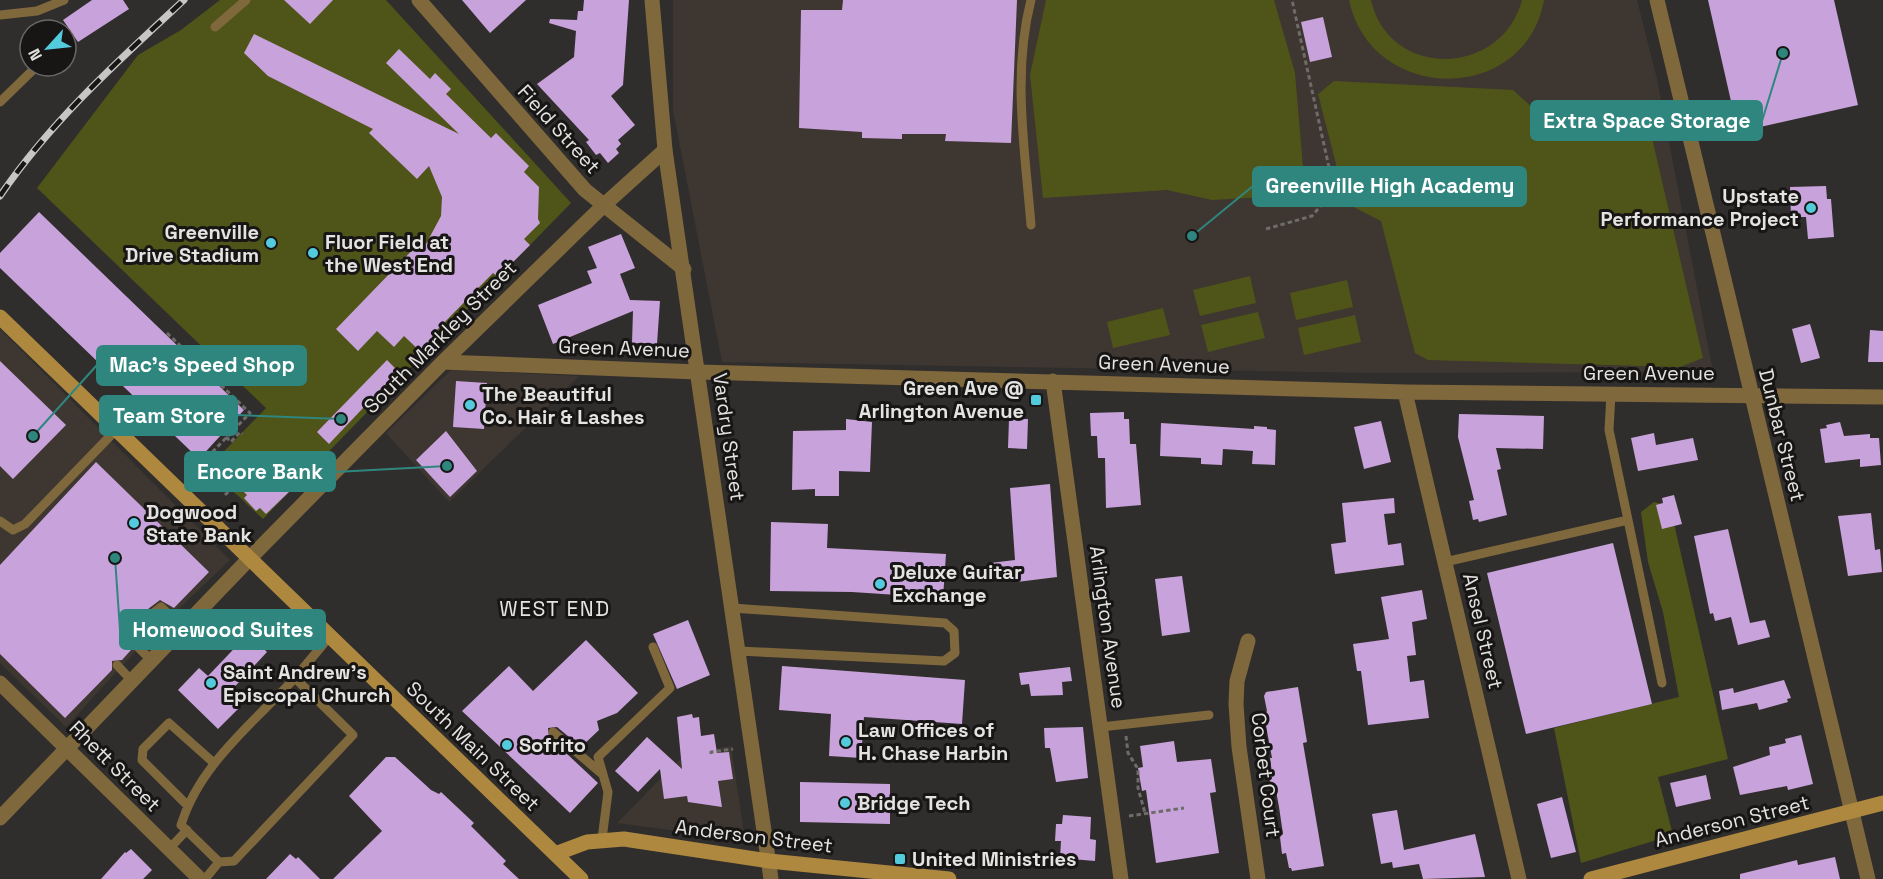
<svg xmlns="http://www.w3.org/2000/svg" width="1883" height="879" font-family="'Space Grotesk',sans-serif">
<style>
.built{fill:#3e3630}
.green{fill:#4f5518}
.building{fill:#c8a2db}
.lines{fill:none;stroke-linecap:round;stroke-linejoin:round}
.path{stroke:#6d6c6a;stroke-width:3;stroke-dasharray:4.5 3;stroke-linecap:butt}
.service{stroke:#80683d;stroke-width:9}
.minor{stroke:#80683d;stroke-width:15}
.tertiary{stroke:#80683d;stroke-width:15}
.secondary{stroke:#ae883f;stroke-width:15}
.rail-casing{stroke:#c8c6c4;stroke-width:7}
.rail{stroke:#171615;stroke-width:4.5;stroke-dasharray:14;stroke-linecap:butt}
.poi-dot{fill:#54cadd;stroke:#171615;stroke-width:2}
.labels{text-anchor:middle;dominant-baseline:central;stroke-width:6;stroke-linejoin:round;paint-order:stroke}
.street-label{font-size:20px;fill:#e4e3e1;stroke:#171615}
.poi-label{font-size:20px;font-weight:bold;fill:#e4e3e1;stroke:#171615;text-anchor:start}
.neighbourhood-label{font-size:21px;letter-spacing:1.5px;fill:#e4e3e1;stroke:#171615}
.leader{fill:none;stroke:#2f867f;stroke-width:2}
.callout-dot{fill:#2f867f;stroke:#171615;stroke-width:2}
.callout{fill:#2f867f;stroke:#2f867f;stroke-width:2}
.callout-label{font-size:21px;text-anchor:middle;font-weight:bold;fill:#fff}
</style>
<rect width="100%" height="100%" fill="#302e2c"/>
<path class="built" d="M673,0h964l20,79 56,293 -339,1 -652,-11 -49,-252z
M0,329l230,231 -87,83 -77,84 -66,-64z
M451,370l128,6 -130,126 -63,-69z
M731,746l14,94 -128,-17 68,-69z"/>
<path class="green" d="M220,0h166l185,203 -308,316 -55,-51 58,-60 -229,-220 101,-133 43,-25z
M1046,0h228l21,73 8,94 -21,29 -70,4 -45,-10 -124,8 -13,-123z
M1349,0h22c18,80 131,77 151,0h22c-19,106 -173,104 -195,0z
M1334,81l179,9 23,21 96,3 17,11 54,233 -23,9 -252,-7 -13,-7 -34,-132 -35,-18 -28,-109z
M1250,276l6,27 -56,13 -7,-26z
M1347,280l6,27 -57,13 -6,-27z
M1163,308l7,27 -57,13 -6,-26z
M1258,312l7,26 -57,14 -7,-27z
M1355,315l6,27 -57,13 -6,-27z
M1654,502l16,4 58,253 -70,18 15,58 -92,28 -27,-135 125,-31 -16,-85 -15,-50 -7,-50z"/>
<path class="building" d="M92,0h31l6,9 -51,33 -15,-22z
M284,0h49l-23,24z
M462,0h64l-36,33z
M584,0h45l-6,85 -12,11 24,29 -17,15 3,4 -5,5 3,4 -11,10 -8,-10 -4,2 -10,-13 3,-2 -52,-56 37,-27 2,-26 -27,-8 1,-4 27,1 1,-9h5z
M843,0h174l-6,143 -66,-2 1,-7h-44v5l-40,-1v-6l-63,-4 2,-118h41z
M1708,0h126l24,105 -120,27z
M1323,17l9,40 -22,5 -9,-40z
M254,34l205,100 -73,-71 13,-14 31,30 5,-6 16,16 -5,5 45,44 5,-5 33,33 -5,6 15,15 -1,32 2,4 -16,16 6,6 -32,32 -5,-4 -61,62 5,4 -14,15 -19,-18 -10,11 -17,-16 -19,20 -22,-22 86,-89 4,4 15,-28 1,-19 -13,-31 -12,13 -48,-46 4,-4 -105,-53 -24,-23z
M1826,186l1,13h4l3,38 -26,2 -2,-22h-15l-1,-30z
M39,212l205,198 -45,49 -199,-191v-15z
M621,234l14,34 -15,6 10,26 30,1 -3,43 -25,-1 1,-32 -80,33 -15,-39 54,-22 -5,-12 10,-3 -9,-21z
M1810,324l10,34 -19,5 -9,-34z
M1870,330l13,1v31h-15z
M387,360l11,11 -69,73 -12,-12z
M0,361l66,64 -53,54 -13,-13z
M456,381l31,2 -3,46 -31,-2z
M1124,412v7h5l1,25h6l5,61 -35,3 -1,-50h-7l-1,-22h-6l-1,-23z
M1459,414l85,2 -1,33 -47,-1 5,21 -4,1 10,45 -28,7 -1,-3 -5,1 -4,-19 5,-1 -16,-63z
M846,419l26,3 -2,50 -31,-1v25h-24v-7l-23,1 1,-59 53,-1z
M1009,419h19l-1,30 -19,-1z
M1381,421l10,41 -27,7 -10,-42z
M1840,422l4,14 26,-2v4h9l2,27 -21,2v-8l-35,4 -5,-34 7,-1 -1,-3z
M1161,423l93,6v-3l13,1v2l9,1 -1,35 -23,-1 1,-13 -30,-2 -1,16 -21,-1v-6l-41,-2z
M446,431l31,40 -27,26 -34,-37z
M1654,433l2,12 37,-7 5,22 -60,11 -7,-33z
M96,462l113,110 -35,36 -14,-8 -12,9 -3,5 4,6 13,-2 -21,22 -10,1v9l-9,10 -10,1v9l-47,48 -65,-64v-89z
M266,462l26,27 -26,25 -6,-6 -4,3 -12,-13 3,-3 -7,-7z
M1050,484l7,93 -40,5 -1,-5 -24,3 -2,-17 25,-3 -5,-72z
M1674,495l8,29 -20,5 -6,-24 7,-2 -1,-5z
M1394,498l1,15 -11,1 4,31 13,-2 3,22 -69,9 -4,-30 15,-2 -4,-39z
M1871,513l4,37 5,-1 2,23 -34,4 -10,-60z
M771,522l57,2 -1,24 119,6 -3,44 -91,-6 -82,-1z
M1728,529l22,94 15,-3 5,17 -32,8 -7,-28 -16,4 -2,-8 -3,1 -16,-78z
M1613,543l39,161 -126,30 -39,-161z
M1182,576l8,56 -28,4 -7,-57z
M1422,590l5,29 -15,3 4,33 -9,1 3,26 14,-2 5,38 -61,7 -7,-54h-4l-4,-27 36,-5 -8,-42z
M688,620l22,55 -33,14 -24,-55z
M248,634l5,5 3,-3 9,8 -3,3 5,5 -40,43 13,12 -22,22 -40,-39 21,-22 9,8z
M586,640l52,53 -21,20 -20,8 2,9 -18,17 -24,-20 -9,1 1,9 49,46 -28,30 -108,-102 47,-45 24,25z
M782,666l183,14 -3,44 -98,-7 -3,41 -32,-2 2,-42 -52,-4z
M1070,667l2,14 -10,1 1,13 -32,1 -2,-12 -8,1 -2,-12z
M1784,680l7,18 -4,1 1,3 -29,8 -2,-7 -35,7 -3,-19 14,-3 1,5z
M1298,687l9,55 -4,1 21,123 -32,5 -1,-3h-2l-3,-15 -4,1 -2,-17 3,-3 -4,-27 -3,-16 -4,1 -3,-15 3,-4 -2,-15h2l-8,-43 3,-4 -3,-15 2,-4z
M692,714l1,4 6,-1 2,19 13,-2 3,19 12,-1 4,27 -15,2 4,26 -34,-5 -1,-6 -23,3 -4,-30 -22,23 -23,-21 32,-34 35,32 -5,-52z
M1083,727l5,51 -32,4 -6,-34h-5l-1,-20z
M1801,735l12,49 -25,6 -1,-4 -47,9 -7,-28 37,-12 -1,-8 17,-4 -1,-4z
M1174,741l3,21 34,-3 5,33 -6,1 9,60 -63,10 -10,-73 -4,1 -4,-23 5,-1 -3,-21z
M386,757h9l36,33 8,4 2,-2 33,31 -3,3 35,35 -3,3 16,15h-186l49,-48 -33,-35z
M1706,775l5,24 -35,8 -6,-24z
M800,782l90,2v40l-90,-2z
M1562,797l14,55 -25,6 -14,-54z
M1397,810l7,40 71,-16 10,43 -62,2 -4,-15 -26,4 -1,-6 -11,2 -9,-50z
M1063,815l28,2 -1,22 6,1 -1,21 -35,-3 1,-17h-6l1,-17h6z
M131,849l21,21 -9,9h-42l24,-27 1,1z
M290,854l6,5 2,-2 22,22h-54z
M1835,857l5,22h-100v-5l57,-14 1,5z"/>
<g class="lines">
<path class="path" d="M1266,229l46,-13 22,-26 -42,-190
M167,333l83,80 -53,55
M226,437l5,5 9,-10 2,2
M208,479l6,-6
M225,495l6,-6
M1126,736l2,17 10,16v19l7,25
M711,754v-2l22,-3
M1129,816l55,-8"/>
<path class="service" d="M1031,0c-19,74 -6,150 0,225
M0,15l37,-4 27,-11
M215,27l31,-27
M0,102l37,-36
M1628,520l34,163
M0,521l13,9 12,-6 91,-94
M1445,562l183,-42 -19,-90 2,-36
M732,608l213,15 9,8 1,22 -11,8 -205,-10
M152,614l9,-7 22,21
M136,645l16,16
M117,665l15,16
M295,678l35,-42
M1101,727l108,-12
M553,732l48,41
M187,805l-45,-45 1,-11 26,-26 45,40
M602,839l6,-47 -10,-35 72,-69 -17,-41
M168,850l19,-20
M205,879l14,-17 15,-1 119,-126 -58,-57c-41,44 -96,87 -114,147l38,37"/>
<path class="minor" d="M419,0l166,190 99,79
M443,362l255,10 707,20 478,5
M1053,381l68,498
M1405,392l114,487
M249,559l194,-197 161,-157 61,-55
M1248,641l-11,40 -1,23 3,43 19,132
M0,683l200,196"/>
<path class="tertiary" d="M652,0l13,150 106,729
M1657,0l211,879
M0,818l249,-259"/>
<path class="secondary" d="M0,317l581,562
M555,854l32,-12 37,-3 145,22 180,18
M1591,879l292,-76"/>
<defs>
<path id="rail" d="M0,196c51,-75 118,-135 184,-196"/>
</defs>
<use href="#rail" class="rail-casing"/>
<use href="#rail" class="rail"/>
</g>
<g class="poi-dot">
<circle cx="1811" cy="208" r="6"/>
<circle cx="271" cy="243" r="6"/>
<circle cx="313" cy="253" r="6"/>
<rect x="1030" y="394" width="12" height="12" rx="3"/>
<circle cx="470" cy="405" r="6"/>
<circle cx="134" cy="523" r="6"/>
<circle cx="880" cy="584" r="6"/>
<circle cx="211" cy="683" r="6"/>
<circle cx="846" cy="742" r="6"/>
<circle cx="507" cy="745" r="6"/>
<circle cx="845" cy="803" r="6"/>
<rect x="894" y="853" width="12" height="12" rx="3"/>
</g>
<g class="labels">
<g class="street-label">
<text transform="translate(559 129) rotate(48)">Field Street</text>
<text transform="translate(440 337) rotate(-45)">South Markley Street</text>
<text transform="translate(624 348) rotate(2)">Green Avenue</text>
<text transform="translate(1164 364) rotate(2)">Green Avenue</text>
<text x="1649" y="373">Green Avenue</text>
<text transform="translate(1782 435) rotate(76)">Dunbar Street</text>
<text transform="translate(729 437) rotate(82)">Vardry Street</text>
<text transform="translate(1108 627) rotate(82)">Arlington Avenue</text>
<text transform="translate(1483 631) rotate(77)">Ansel Street</text>
<text transform="translate(473 746) rotate(44)">South Main Street</text>
<text transform="translate(115 766) rotate(45)">Rhett Street</text>
<text transform="translate(1266 775) rotate(83)">Corbet Court</text>
<text transform="translate(1732 821) rotate(-14)">Anderson Street</text>
<text transform="translate(754 836) rotate(7)">Anderson Street</text>
</g>
<g class="poi-label">
<text x="1799" y="196" text-anchor="end">Upstate<tspan x="1799" dy="23">Performance Project</tspan></text>
<text x="259" y="232" text-anchor="end">Greenville<tspan x="259" dy="23">Drive Stadium</tspan></text>
<text x="325" y="242">Fluor Field at<tspan x="325" dy="23">the West End</tspan></text>
<text x="1024" y="388" text-anchor="end">Green Ave @<tspan x="1024" dy="23">Arlington Avenue</tspan></text>
<text x="482" y="394">The Beautiful<tspan x="482" dy="23">Co. Hair &amp; Lashes</tspan></text>
<text x="146" y="512">Dogwood<tspan x="146" dy="23">State Bank</tspan></text>
<text x="892" y="572">Deluxe Guitar<tspan x="892" dy="23">Exchange</tspan></text>
<text x="223" y="672">Saint Andrew's<tspan x="223" dy="23">Episcopal Church</tspan></text>
<text x="858" y="730">Law Offices of<tspan x="858" dy="23">H. Chase Harbin</tspan></text>
<text x="519" y="745">Sofrito</text>
<text x="857" y="803">Bridge Tech</text>
<text x="912" y="859">United Ministries</text>
</g>
<g class="neighbourhood-label">
<text x="555" y="608">WEST END</text>
</g>
</g>
<path class="leader" d="M1783 53L1762 121M1192 236L1253 186M33 436L97 365M341 419L237 415M447 466L335 472M115 558L120 630"/>
<g class="callout-dot">
<circle cx="1783" cy="53" r="6"/>
<circle cx="1192" cy="236" r="6"/>
<circle cx="33" cy="436" r="6"/>
<circle cx="341" cy="419" r="6"/>
<circle cx="447" cy="466" r="6"/>
<circle cx="115" cy="558" r="6"/>
</g>
<g class="callout">
<rect x="1531" y="101" width="231" height="39" rx="6"/>
<rect x="1253" y="167" width="273" height="39" rx="6"/>
<rect x="97" y="346" width="209" height="39" rx="6"/>
<rect x="100" y="396" width="137" height="39" rx="6"/>
<rect x="185" y="452" width="150" height="39" rx="6"/>
<rect x="120" y="610" width="205" height="39" rx="6"/>
</g>
<g class="callout-label">
<text x="1647" y="128">Extra Space Storage</text>
<text x="1390" y="193">Greenville High Academy</text>
<text x="202" y="372">Mac's Speed Shop</text>
<text x="169" y="423">Team Store</text>
<text x="260" y="479">Encore Bank</text>
<text x="223" y="637">Homewood Suites</text>
</g>
<g transform="translate(48 48) rotate(243)"><circle r="28" fill="#171615" stroke="#696867" stroke-width="1.5"/>
<path d="M0-4.5L10 22L0 15L-10 22Z" fill="#54cadd"/>
<text y="-9" font-size="16" font-weight="bold" text-anchor="middle" fill="#e4e3e1">N</text>
</g>
</svg>
